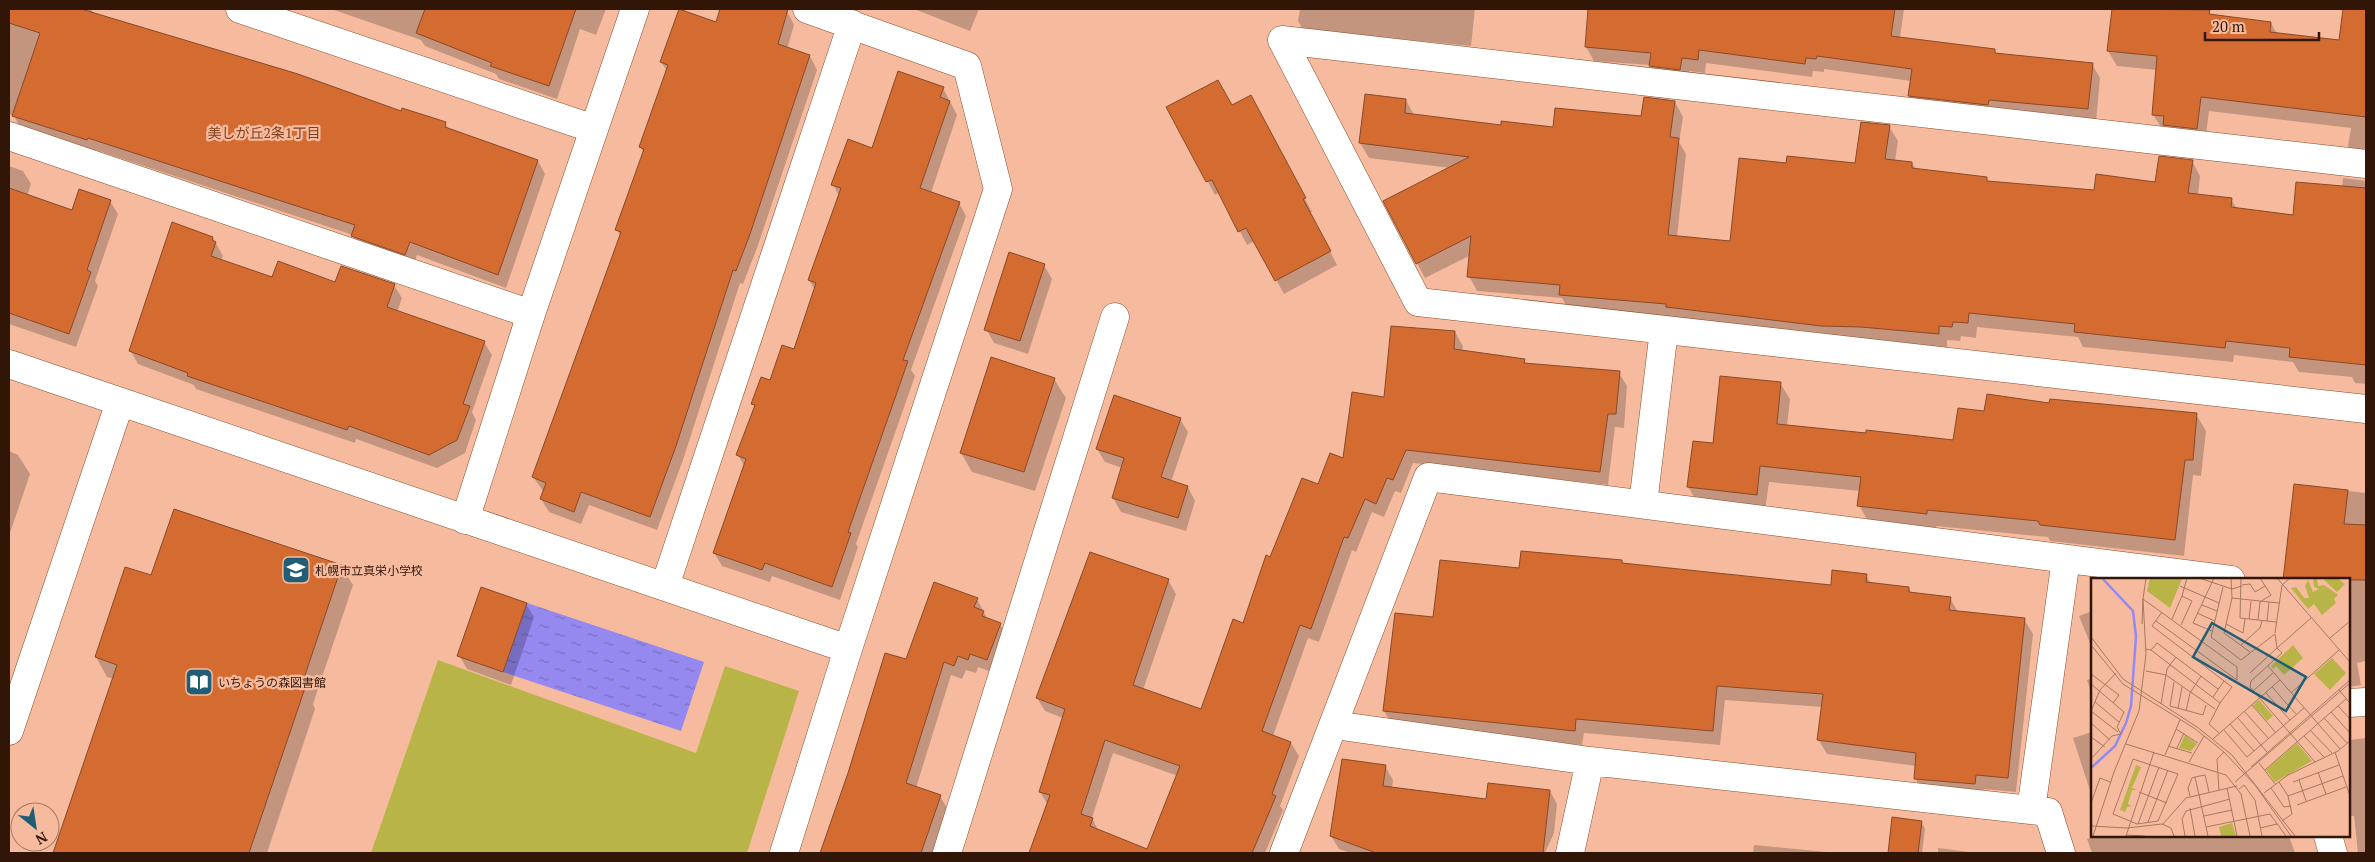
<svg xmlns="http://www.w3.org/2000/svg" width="2375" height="862" font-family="'PT Serif','Noto Sans JP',serif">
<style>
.garden{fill:#b9b448}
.water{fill:url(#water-ripples)}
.shadow{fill:#0003;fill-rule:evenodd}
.building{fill:#d46c32;stroke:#894928;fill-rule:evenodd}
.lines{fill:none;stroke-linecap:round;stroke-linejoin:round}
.minor-casing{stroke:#8b4c2a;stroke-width:29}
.minor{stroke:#fff;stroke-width:28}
.labels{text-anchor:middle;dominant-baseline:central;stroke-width:4.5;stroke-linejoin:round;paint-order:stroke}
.poi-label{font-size:12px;fill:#311608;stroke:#f6bb9e;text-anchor:start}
.neighbourhood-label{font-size:14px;fill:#7e3f1d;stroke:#f6bb9e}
.inset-river{fill:none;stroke:#9589f0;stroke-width:2.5}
.inset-road{fill:none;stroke:#a77962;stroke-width:1}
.view{fill:#215e76;fill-opacity:0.15;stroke:#215e76;stroke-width:2.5}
.inset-edge{fill:none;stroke:#311608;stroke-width:2.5}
</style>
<defs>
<pattern id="water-ripples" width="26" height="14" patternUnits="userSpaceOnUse" patternTransform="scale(1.25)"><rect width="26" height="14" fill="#9589f0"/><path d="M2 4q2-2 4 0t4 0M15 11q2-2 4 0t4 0" fill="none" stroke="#7a6fc0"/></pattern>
</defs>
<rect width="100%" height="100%" fill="#f6bb9e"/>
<path class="garden" d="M438,660l258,93 29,-87 74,25 -52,162h-376z"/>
<path class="water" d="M527,603l177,59 -23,69 -178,-59z"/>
<path class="shadow" d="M9,9h82l3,5 308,98 43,11 4,7 89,31 7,13 -39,114 -89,-33 -4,13 -53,-18 -7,-15 -257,-85 -1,3 -74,-24 -7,-13 -5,-2z
M331,9h275l-10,26 -16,-6 -23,70 -58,-20 -3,-5 -71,-28 -4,-6z
M721,9h57l9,2 7,14 -7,24 23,7 7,14 -60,178 -14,36 -3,-1 -57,177 -26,70 -68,-25 -8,19 -32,-12 -8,-13 3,-7 -11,-15 88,-240 -4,-7 27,-77 -4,-6 27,-76 -6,-9 56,-39z
M914,9h65l-9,22z
M1300,9h175l-4,37 -112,-11 -51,3 -10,-17z
M1590,9h314l-4,29 95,12 2,5 95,9 8,14 -4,44 -179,-13 -8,-13 2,-15 -87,-12v3l-11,-1 -1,6 -106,-14 -1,10 -16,-2 -2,12 -29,-3 -8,-15 -56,-4 -8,-14z
M2113,9h65l31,3 2,4 60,7 6,11 63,8 3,-19 23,3v136l-9,-1 -9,-15 3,-18 -142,-17 -4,32 -43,-14 -9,-15 4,-44 -40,-4 -9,-15z
M943,88l14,27 -26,78 28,10 7,13 -55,154 4,6 -59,168 2,3 -18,53 -68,-24 -2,6 -48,-16 -8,-13 30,-87 -6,-11 17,-47 -2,-4 42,-53 20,-61 -6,-10 30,-84 -6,-12z
M1406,100l8,15 88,11 52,2 88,-11 33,-15 8,15 -4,25 7,12 -9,83 54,5 57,-77h68l33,-39 9,15 -3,20 17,2 4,7 71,9 2,4 106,8 61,-8 36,-22 8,15 -2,20 33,3 6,10 57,7 48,-29 1,-9 23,3v203l-11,-1 -3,-6 -53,-5 -6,-10 -59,-7 -1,7 -150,-15 -5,-10 -101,-10 -1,11 -15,-2 -1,5 -13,-1v8l-379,-39 -6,-11 -85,-7 -8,-15 2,-21 -46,23 -8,-15 34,-95 -82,-10 -9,-15z
M1168,107h64l26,3 54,102 -2,1 27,52 -53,29 -29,-53 -8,4 -27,-52 -5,2z
M9,166l14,5 8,13 -4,12 46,15 37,-10 8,13 -23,67 3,5 -22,61 -67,-23z
M173,224l40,14 10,18 -2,4 52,18 121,7 8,13 -5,14 87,30 8,13 -20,57 4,8 -11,33 -28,15 -81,-29 -1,4 -159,-54 -2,-4 -56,-21 -8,-14z
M1044,265l8,14 -24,75 -34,-11 -8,-14z
M1455,332l8,14 -1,5 62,9 3,5 92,8 8,13 -3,42 -9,-1 -7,58 -195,-22 -12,30 -6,-2 -11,26 -12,-5 -16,40 -4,-2 -33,92 -11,-4 -35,98 18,7 8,13 -19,50 3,4 -18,43h-235l18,-48 -8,-13 23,-74 -18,-7 -8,-13 131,-118 8,14 -33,96 59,21 41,-87 28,-66 47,-72 26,-26 41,-62zM1113,753l65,23 -31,74 -48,-18 -7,-14z
M1054,379l12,19 -31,93 -63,-19 -11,-19z
M1780,383l10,16 -3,27 167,16 31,-30 65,-8 146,10 10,17 -5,45 -8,-1 -9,81 -134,-15 -2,-4 -112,-11v3l-68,-8 -9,-16 1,-14 -91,-9 -4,29 -67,-8 -10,-16 26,-43z
M1180,419l8,13 -17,50 17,5 7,14 -9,30 -65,-19 -8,-14 9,-30 -17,-6 -8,-13z
M9,451l9,4 12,19 -21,62z
M2296,485l70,8v168l-9,2 4,22 -12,2v-107z
M1622,561l2,3 208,22 34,-11 5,9 38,5 3,5 38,4 8,14 66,7 9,15 -17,158 -32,-3 -1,9 -60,-5 -8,-15 1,-12 -89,-12 -9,-15 4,-32 -97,-7 -5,45 -136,-12 -2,12 -190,-20 -8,-14 50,-92 86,-49z
M341,566l12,19 -40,119 2,5 -48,144h-210l-2,-3 59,-171 -7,-2 -11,-20 56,-80z
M977,599l11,21 12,4 8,14 -14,35 -16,-6 -2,6 -10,-3 -4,9 -11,-4 -35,113 24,8 8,14 -7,43h-120l29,-80 57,-112z
M526,604l8,13 -23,68 -44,-16 -8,-14z
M2092,611v37l-13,-32z
M2092,678v17l-5,-15z
M2092,732v65l-19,-59z
M2366,738v115h-8l-4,-37h-5v-76z
M1385,766l8,14 -1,9 95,11 63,-9 7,13 -3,29 -9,20h-195l-11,-4 -8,-13z
M1893,819l28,3 4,7 -3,24h-33z
M2097,836h192l6,17h-203l-5,-14z
M1754,845l73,7v1h-74z
M1938,848l40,5h-40z"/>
<path class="building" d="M9,9h72l217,65 103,37 1,-3 44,14 -1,5 93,33 -40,115 -88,-33 -5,13 -54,-19 4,-11 -267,-87 -1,2 -75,-24 28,-83 -31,-10z
M425,9h151l-27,77 -59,-20 2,-3 -76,-30z
M679,9l37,13 4,-13h68l-10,35 32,11 -60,179 -14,37 -3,-1 -57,176 -26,71 -69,-25 -7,20 -34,-13 6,-16 -14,-6 89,-245 -6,-2 29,-81 -5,-2 29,-82 -8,-3z
M1588,9h307l-4,27 104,13v4l98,10 -5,46 -99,-9 -1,5 -80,-9 4,-27 -95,-13 -1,3 -10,-1 -1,6 -106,-14 -1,10 -16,-2 -2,12 -31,-4 2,-13 -66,-6z
M2112,9l98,1 -1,4 62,8 -1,10 69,8 4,-31h23v108l-165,-20 -4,32 -34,-4 1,-9 -12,-1 5,-59 -50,-5z
M898,71l46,16 -4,10 10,4 -30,87 40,14 -57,158 5,1 -60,171 3,1 -19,54 -67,-24 -3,7 -49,-17 33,-94 -10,-4 19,-50 -4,-1 10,-27 9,3 12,-35 12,4 22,-66 -8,-3 33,-92 -10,-3 17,-46 24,9z
M1218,80l14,25 19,-10 55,103 -3,1 28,52 -56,30 -29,-53 -8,4 -26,-52 -6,2 -40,-75z
M1365,94l41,5 -1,14 96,12v-4l52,6 2,-19 86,8 3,-19 31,4 -5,36 9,1 -11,97 62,6 9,-83 47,5 1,-7 68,7 6,-41 29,3 -5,34 27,3v6l75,9v4l107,9 2,-16 59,8 4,-26 34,4 -5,33 44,5 -1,9 62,8 3,-33 70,6v177l-77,-8 1,-9 -64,-7 -1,7 -151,-16 1,-8 -106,-11 -1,10 -15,-1 -1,5 -13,-1v8l-78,-7 -40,-1 -155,-19v-3l-107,-9 1,-10 -93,-8 4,-41 -55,28 -33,-63 86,-44 -110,-14z
M9,188l63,22 7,-21 32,11 -24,70 4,2 -22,62 -60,-21z
M172,222l41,15 -1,3 4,2 -5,14 61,21 6,-16 57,21 6,-16 54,18 -8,23 98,34 -22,63 7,2 -13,34 -28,15 -80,-29 -2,4 -160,-54 1,-3 -59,-22z
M1009,252l36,12 -25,77 -36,-11z
M1391,326l64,5 -1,18 71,10 -1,4 96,8 -4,43h-8l-8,58 -194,-22 -13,30 -6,-2 -11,26 -11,-5 -17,39 -4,-1 -33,92 -11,-4 -38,106 29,11 -19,52 4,2 -24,57h-223l21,-58 -11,-3 26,-83 -29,-11 54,-146 79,27 -36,106 68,24 32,-90 10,4 23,-68 4,2 32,-79 16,6 12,-31 13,5 9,-66 32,5zM1105,740l75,26 -33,83 -57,-23 3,-8 -12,-4z
M991,357l64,21 -31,94 -64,-19z
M1720,376l61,6 -4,42 89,9v-3l87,10 5,-32 26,3 3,-17 62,9 1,-4 147,14 -4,47h-8l-10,80 -135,-15 -2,-4 -111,-11v4l-70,-8 4,-29 -101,-11 -3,29 -70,-8 6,-46 20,2z
M1114,395l67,23 -20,59 27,9 -10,32 -66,-20 12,-40 -28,-9z
M2294,484l54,6 -4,34 22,1v55h-83z
M174,509l168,56 -41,122 4,1 -56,165h-196l64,-188 -22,-8 30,-90 26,8z
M1521,551l101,9v3l209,22 1,-15 35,4 -1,8 43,5v5l42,5 -2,13 76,8 -17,160 -32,-3 -1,9 -61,-5 2,-26 -99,-13 6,-46 -106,-8 -4,45 -137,-12 -1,12 -192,-20 12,-98 38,4 7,-57 79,8z
M934,582l44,16 -4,9 10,4 -2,5 19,7 -14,37 -17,-6 -2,6 -10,-4 -4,10 -10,-4 -38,121 35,12 -20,58h-101l28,-80 37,-120 21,6z
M481,587l46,16 -24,69 -46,-16z
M1342,759l44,6 -3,21 103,13 2,-16 62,7 -7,63h-167l-46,-17z
M1892,817l30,4 -4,32h-30z"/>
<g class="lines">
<defs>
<path id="minor" d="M240,9l354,120
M1282,40l136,262 948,107
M1282,40l1084,124
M9,136l522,178
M9,364l839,285
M1643,504l21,-174
M465,520l66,-206 104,-305
M665,586l187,-562
M2349,703l17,-1
M1334,725l256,36 458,51 13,41
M9,731l111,-329
M2031,810l35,-251
M2328,836l5,17
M784,853l64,-204 150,-460 -31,-123 -160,-57
M947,853l168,-536
M1284,853l144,-376 803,103
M1570,853l20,-92"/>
</defs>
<use href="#minor" class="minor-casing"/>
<use href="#minor" class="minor"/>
</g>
<defs>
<symbol id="school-square" viewBox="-11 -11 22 22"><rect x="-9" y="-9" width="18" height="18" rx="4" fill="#215e76" stroke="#f6bb9e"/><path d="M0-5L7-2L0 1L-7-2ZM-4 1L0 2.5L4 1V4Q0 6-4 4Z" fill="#fff"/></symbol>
<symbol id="library-square" viewBox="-11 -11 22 22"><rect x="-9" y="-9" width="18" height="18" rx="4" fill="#215e76" stroke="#f6bb9e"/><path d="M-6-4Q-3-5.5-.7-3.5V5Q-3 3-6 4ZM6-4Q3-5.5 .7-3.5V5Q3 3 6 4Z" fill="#fff"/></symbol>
</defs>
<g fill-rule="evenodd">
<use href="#school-square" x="280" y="554" width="32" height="32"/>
<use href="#library-square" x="183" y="666" width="32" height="32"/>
</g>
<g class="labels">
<g class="poi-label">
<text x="315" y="570">札幌市立真栄小学校</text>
<text x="218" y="682">いちょうの森図書館</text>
</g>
<g class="neighbourhood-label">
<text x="264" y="132">美しが丘2条1丁目</text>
</g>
</g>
<g transform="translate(2091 578)">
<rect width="259" height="259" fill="#f6bb9e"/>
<path d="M222,0l4,1 1,7 6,-1 14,10 -4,4 2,4 -14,12 -8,-11 -6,5 -17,-21 5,-1 8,11h5l-4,-12 3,-6 5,12 6,-3 -5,-2z" fill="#b9b448"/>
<path d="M59,0l32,1 -12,29 -23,-17zM168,122l14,16 -6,5 -14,-16zM94,157l12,9 -6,7 -12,-3zM206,165l15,18 -37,21 -9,-12zM45,187l5,2 -9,21 6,2h-6l-4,14 4,2 -5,1 -2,5 -5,-2zM141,245l4,13h-15l-2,-9z" fill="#b9b448"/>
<path d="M236,0h10l8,6 -8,8 -13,-12zM202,67l10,13 -19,17 -8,-9 -3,3 -2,-3zM241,80l14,15 -16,17 -16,-16z" fill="#b9b448"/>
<path class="inset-river" d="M0,190l24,-22 11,-23 5,-17 5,-70 -3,-25 -31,-33"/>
<path class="inset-road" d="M108,0l33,11 10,-3M140,0l1,20 -8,35 26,19M150,0l-1,40 36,4M186,0l73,84M151,7l8,-1 5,8 10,-6M89,8l39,17M132,9l-12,50 30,23 34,-26 2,14 -27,25M91,18l5,-18M141,20l47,5M111,27l15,6M71,34l-10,14 80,61 -12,16M106,35l18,8M220,40l-34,30 5,5 -31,28 -1,6 65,75M81,41l10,-23 10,5 -11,24M158,41l2,-18M167,42l2,-18 11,-7 -11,-17M65,43l81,59M176,43l2,-19M51,46l1,-25 94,68v13M135,46l17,9 2,-14M121,53l-19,-8 21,-45M184,55l7,-48 8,-7M0,59l32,42 74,48 35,28 63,81M239,60l20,-17M0,67l32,39 71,44 30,24 31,33 36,51M150,67l19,-17 2,-7M54,71l6,1 69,53 -11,21 10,9M60,72l6,-7 61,46M177,88l72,83M55,93l20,4 49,34M0,96l28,21 -6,8M83,104l-4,24 33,9 3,-10M0,106l33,28 -7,15 4,7 -9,2 -21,23M181,109l24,27M248,112l11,13M162,113l20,-18M175,115l24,27M200,115l48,-43M122,119l11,-16M4,124l24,20M70,126l6,-35 9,-12M161,127l24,28M247,128l12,13M87,131l4,-22M0,133l9,-21 16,-17M0,133l27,21M95,133l4,-18 11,-17M153,133l25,28M240,134l19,21M146,139l30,35M233,140l23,25M0,145l19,17M139,146l24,27M85,151l22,14M133,152l23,27 57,-49M219,152l22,23M213,158l20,21M0,159l14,10M122,161l67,-59M35,166l100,31 15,19 9,42M77,168l24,7M86,170l7,-15M244,174l15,44M74,177l15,-35M42,181l45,15 -20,47 -21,3 -24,-10zM98,184l15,-26M168,185l17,22M160,189l99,-87M174,192l81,-71M227,194l8,22M104,199l13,59M208,202l7,21M144,204l115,-99M188,204l9,14M202,204l46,-17M136,210l10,48M180,210l13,19 7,-1M148,211l5,-4 11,15 7,36M128,212l-2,-31 7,-7M48,214l28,11M173,215l24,-18 50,-24 12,-10M99,218l-2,-8 4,-10 3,-1 10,-2 4,17M0,225l9,-25 10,4M206,227l49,-18M99,230l5,28M113,238l28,-6M191,243l10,-7 -4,-18 55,-20M57,244l20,-52M47,246l21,-57M72,246l23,-26 51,-12M0,248l36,2 35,-4 9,4 3,8M115,249l64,-13 16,22M169,250l17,-4M35,257l19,1M2,258l21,-64 25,-61 7,-57 -3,-55 3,-21M35,258l28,-84M94,258l-3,-17 4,-8 44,-12"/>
<path class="view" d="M121,45l94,54 -20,34 -93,-54z"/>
<rect width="259" height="259" class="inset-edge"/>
</g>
<rect width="2375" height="862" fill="none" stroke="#311608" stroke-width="20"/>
<g transform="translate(35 827) rotate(150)"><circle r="24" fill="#f6bb9e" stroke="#a77962"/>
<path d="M0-4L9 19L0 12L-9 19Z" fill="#215e76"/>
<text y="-8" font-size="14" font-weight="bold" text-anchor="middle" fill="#311608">N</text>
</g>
<path d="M2205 32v8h114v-8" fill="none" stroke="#311608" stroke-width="2.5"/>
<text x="2212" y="32" font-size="15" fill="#311608" stroke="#f6bb9e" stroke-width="4" paint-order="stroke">20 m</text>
</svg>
